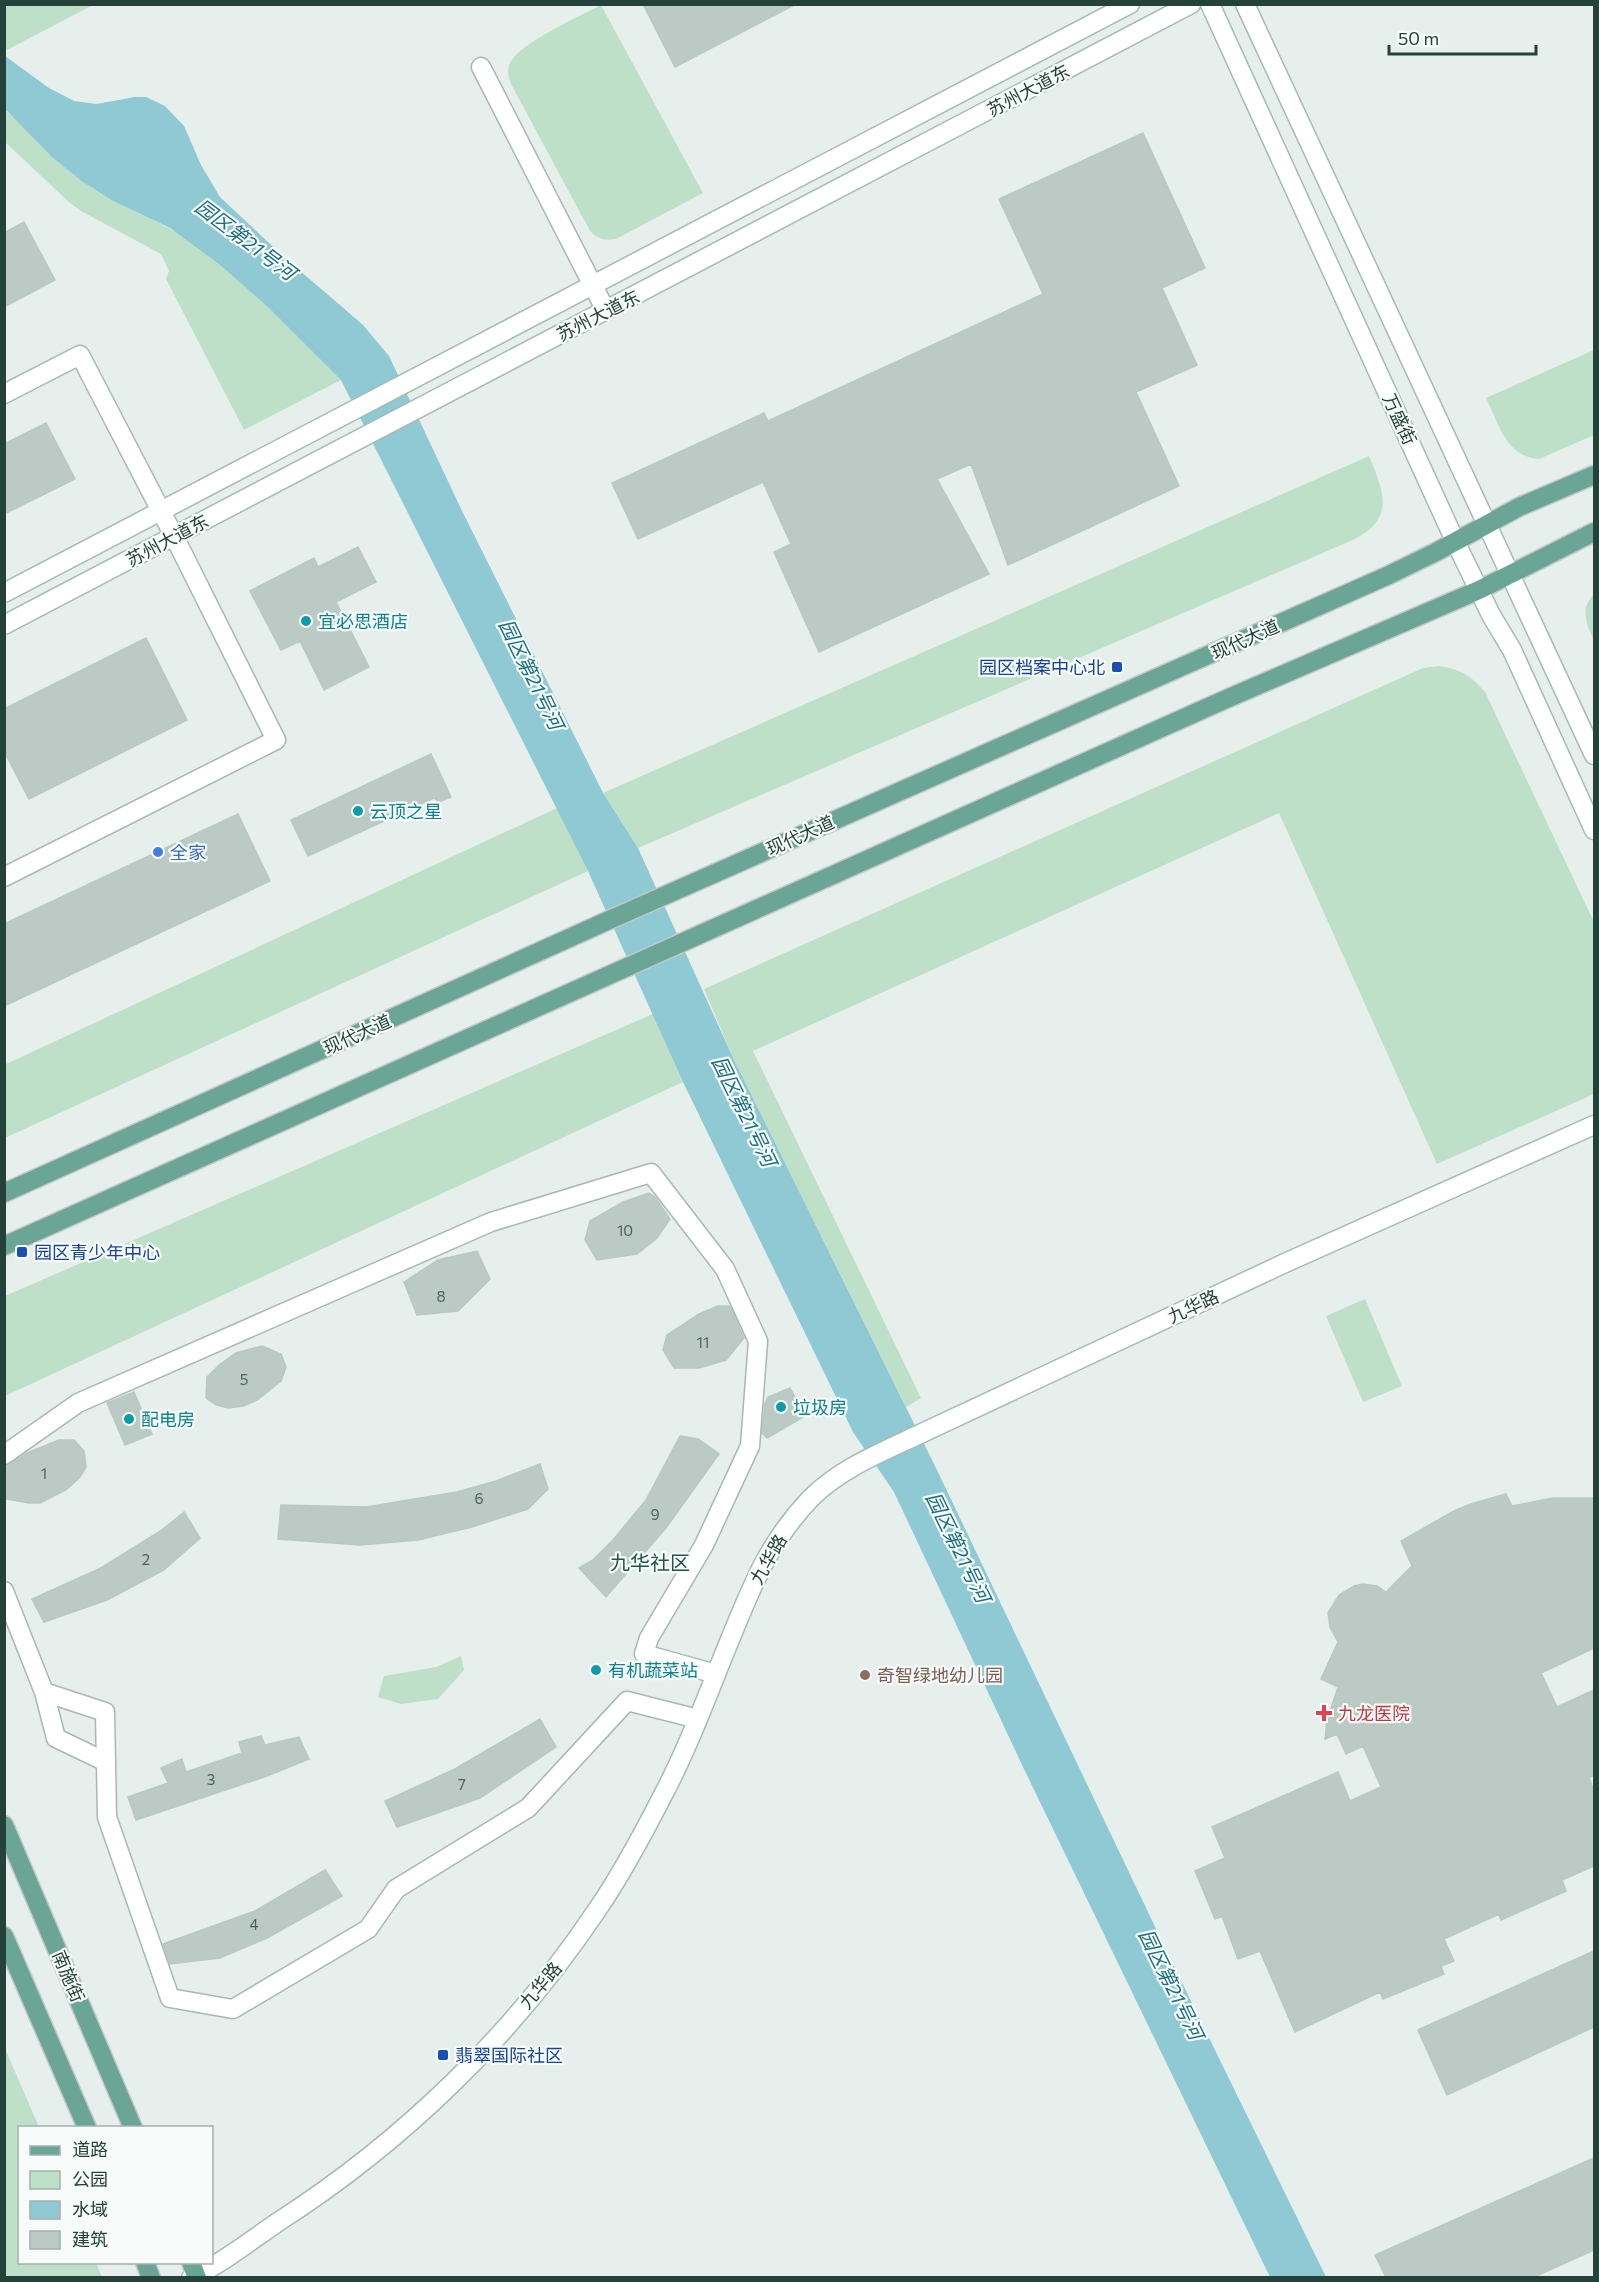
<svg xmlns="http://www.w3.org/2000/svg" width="1599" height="2282" font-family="Commissioner,'Noto Sans SC',sans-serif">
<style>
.green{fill:#bfe0c8}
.water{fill:#8ec9d4}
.building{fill:#bbcac4;stroke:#b8c9c2;stroke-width:1.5}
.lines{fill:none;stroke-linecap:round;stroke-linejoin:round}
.street-casing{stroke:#a8b8b2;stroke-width:21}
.secondary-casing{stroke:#a4bbb3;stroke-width:21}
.primary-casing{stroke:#c2cac8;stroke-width:21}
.street{stroke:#fff;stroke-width:18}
.secondary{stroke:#fff;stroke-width:18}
.primary{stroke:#6aa596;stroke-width:18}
.culture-dot{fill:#0f9aa8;stroke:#f7fbf9;stroke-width:2}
.transit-dot{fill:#1a4fb4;stroke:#f7fbf9;stroke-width:2}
.shop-dot{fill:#3f7fe0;stroke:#f7fbf9;stroke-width:2}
.education-dot{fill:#8d6e63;stroke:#f7fbf9;stroke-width:2}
.health-dot{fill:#e0444e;stroke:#f7fbf9;stroke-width:2}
.labels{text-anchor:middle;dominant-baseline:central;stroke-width:4.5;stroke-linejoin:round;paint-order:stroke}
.number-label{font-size:15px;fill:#4a645c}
.street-label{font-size:18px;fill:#24423a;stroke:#f7fbf9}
.culture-label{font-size:18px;fill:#0d838f;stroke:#f7fbf9;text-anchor:start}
.transit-label{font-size:18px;fill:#164399;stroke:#f7fbf9;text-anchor:start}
.shop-label{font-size:18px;fill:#366cbe;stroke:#f7fbf9;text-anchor:start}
.education-label{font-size:18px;fill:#785e54;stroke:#f7fbf9;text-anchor:start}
.health-label{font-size:18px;fill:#be3a42;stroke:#f7fbf9;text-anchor:start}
.water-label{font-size:20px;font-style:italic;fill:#1c6f80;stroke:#f7fbf9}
.neighbourhood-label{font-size:20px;fill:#1f5548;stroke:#f7fbf9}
</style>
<rect width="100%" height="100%" fill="#e6efeb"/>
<path class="green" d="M5,4h88v1l-88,46z
M601,5l102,188 -87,46c-11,2 -18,0 -26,-8l-79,-147c-2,-6 -4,-11 -2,-18 5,-21 72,-50 92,-61z
M4,109c31,28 57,60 93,82 31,20 66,31 96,52 55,39 102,89 148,137l-97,50 -78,-151 3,-8 -8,-17 -80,-43 -11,-8 -65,-61z
M1594,350v85l-55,24c-33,-2 -40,-35 -53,-61z
M1369,456c14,34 27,62 -14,83l-717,309 -35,-55z
M1594,594v47c-7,-16 -15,-32 0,-47z
M1440,666c22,4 30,9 45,26l109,230v172l-157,70 -158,-351 -526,238 168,347 -15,9 -172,-347 -30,-71 719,-321z
M557,808l31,63 -583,267 -1,-73z
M653,1014l30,68 -678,314v-100z
M1365,1299l37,87 -39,16 -37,-86z
M461,1656l3,14 -26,29 -37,5 -23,-7 6,-21 52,-9z
M4,2046l35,81 -19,1v134l76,1 6,14h-97z"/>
<path class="water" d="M5,56l44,32 25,13 22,3 39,-7h11l19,9 19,20 17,39 19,32 64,60 79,68 26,31 74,157 140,280 35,55 96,212 203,410 232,486 157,321h-56l-247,-510 -129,-275 -41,-60 -170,-350 -95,-211 -247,-491 -72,-72 -50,-44 -49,-36 -57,-27 -30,-19 -30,-24 -48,-49z"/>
<path class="building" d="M643,4h153l-121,63z
M1143,133l62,135 -43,20 35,77 -61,27 43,94 -171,79 -37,-101 -34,15 52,95 -170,78 -45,-100 17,-8 -28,-62 -125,57 -26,-56 152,-70 4,8 275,-127 -44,-95z
M24,222l31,58 -51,27v-74z
M46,423l29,56 -71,35v-70z
M358,547l18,35 -40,20 33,65 -45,23 -24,-49 -19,9 -31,-59 64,-33 4,9z
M146,638l41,82 -158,79 -25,-48v-42z
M431,754l20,43 -12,5 -5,-4 -126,58 -17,-36z
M238,814l32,67 -266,125v-82z
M649,1193l6,4 15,22 -13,19 -20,16 -40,6 -12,-20 5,-19 33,-19z
M477,1251l13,28 -32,32 -41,4 -13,-33 34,-22z
M718,1306h12l14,32 -18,22 -27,8h-25l-11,-18 4,-15 32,-21z
M262,1346l19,8 5,13 -5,14 -24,19 -14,6 -15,2 -11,-3 -11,-7 1,-21 12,-12 17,-12z
M790,1388l15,28 -38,22 -5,-5 3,-30 3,-6z
M134,1392l18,42 -27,11 -18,-42z
M680,1436l18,3 21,15 -53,74 -60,69 -27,-29 14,-8 20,-20 33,-40z
M59,1440h15l10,11 2,16 -6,10 -14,13 -26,13h-11l-22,-4 -3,-6v-25l23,-15z
M540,1464l8,25 -20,20 -56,18 -54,13 -58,5 -82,-6 3,-34 85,2 91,-15 39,-11z
M1506,1494l6,12 41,-8h41v150l-53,25 16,34 37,-17v85l-5,3 5,13v75l-32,14 4,11 -65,29 -2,-6 -55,25 10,22 -13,5 3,8 -61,25 -3,-7 -85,40 -35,-81 -22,8 -16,-43 -7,3 -20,-48 30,-13 -13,-31 126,-55 12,29 31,-14 -18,-41 -17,8 -9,-20 -12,5 2,-18 11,-34 -17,-8 17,-37 -8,-15 -2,-14 11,-18 15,-9 9,-2 14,2 9,6 26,-26 -11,-25 53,-30 17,-7z
M184,1512l16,26 -36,32 -57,30 -63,22 -12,-23 69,-31 61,-38z
M540,1719l16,28 -76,51 -83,29 -12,-26 70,-32z
M261,1736l4,9 34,-8 10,22 -42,17 -131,44 -8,-23 40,-14 -7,-15 21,-9 4,13 56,-19 -3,-11z
M325,1870l17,26 -75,42 -47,20 -50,6 -7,-20 92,-33z
M1594,1951v76l-147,68 -29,-65z
M1594,2158v92l-60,27h-148l-11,-22z"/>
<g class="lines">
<defs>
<path id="street" d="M481,67l125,244
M4,394l76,-39 94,181 102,204 -272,137
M4,1455l74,-52 260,-114 153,-67 160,-49 74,96 33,72 -8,105 -46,99 -55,93 -5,16 72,20
M4,1591l40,101 61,20 2,105 63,181 63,11 135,-80 28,-40 132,-81 99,-107 71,18
M44,1692l12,46 50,24"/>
<path id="secondary" d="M1210,4l245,537 36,74 21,35 82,180
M1245,4l349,751
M4,593l1126,-589
M4,625l1187,-621
M191,2278c27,-12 62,-39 87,-56 126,-81 236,-188 319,-312 25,-36 46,-76 66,-115 26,-49 45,-102 66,-153 23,-56 39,-99 82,-144 30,-30 71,-46 109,-64l365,-171 309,-138"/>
<path id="primary" d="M4,1193l603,-272 782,-346 47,-23 83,-45 75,-32
M4,1246l1220,-546 255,-110 115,-58
M4,1825l129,303
M4,1936l83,192
M145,2262l6,16
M191,2262l6,16"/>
</defs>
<use href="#street" class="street-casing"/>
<use href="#secondary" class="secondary-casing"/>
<use href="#primary" class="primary-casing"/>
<use href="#street" class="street"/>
<use href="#secondary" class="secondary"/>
<use href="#primary" class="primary"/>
</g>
<g class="culture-dot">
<circle cx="306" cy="621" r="6"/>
<circle cx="358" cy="811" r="6"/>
<circle cx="781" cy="1407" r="6"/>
<circle cx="129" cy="1419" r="6"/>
<circle cx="596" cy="1670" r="6"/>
</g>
<g class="transit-dot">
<rect x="1111" y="661" width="12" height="12" rx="3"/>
<rect x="16" y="1246" width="12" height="12" rx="3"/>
<rect x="437" y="2049" width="12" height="12" rx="3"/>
</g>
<circle class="shop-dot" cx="158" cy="852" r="6"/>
<circle class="education-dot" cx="865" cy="1675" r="6"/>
<path class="health-dot" d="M1321 1704h6v6h6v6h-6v6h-6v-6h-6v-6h6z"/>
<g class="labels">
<g class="number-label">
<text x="625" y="1230">10</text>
<text x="441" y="1296">8</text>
<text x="703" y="1342">11</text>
<text x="244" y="1379">5</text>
<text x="44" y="1473">1</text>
<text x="479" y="1498">6</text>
<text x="655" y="1514">9</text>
<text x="146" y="1559">2</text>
<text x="211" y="1779">3</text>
<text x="462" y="1784">7</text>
<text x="254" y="1924">4</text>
</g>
<g class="street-label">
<text transform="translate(1028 90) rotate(-28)">苏州大道东</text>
<text transform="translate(598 315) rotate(-27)">苏州大道东</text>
<text transform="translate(1400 419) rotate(65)">万盛街</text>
<text transform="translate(167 540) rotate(-28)">苏州大道东</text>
<text transform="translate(1245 639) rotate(-24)">现代大道</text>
<text transform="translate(800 835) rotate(-24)">现代大道</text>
<text transform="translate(357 1034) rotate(-24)">现代大道</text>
<text transform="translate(1193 1306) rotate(-25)">九华路</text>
<text transform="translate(768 1559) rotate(-60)">九华路</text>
<text transform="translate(69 1976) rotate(67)">南施街</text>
<text transform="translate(540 1985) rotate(-50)">九华路</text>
</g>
<g class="culture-label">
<text x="318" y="621">宜必思酒店</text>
<text x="370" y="811">云顶之星</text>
<text x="793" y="1407">垃圾房</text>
<text x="141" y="1419">配电房</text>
<text x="608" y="1670">有机蔬菜站</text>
</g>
<g class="transit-label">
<text x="1105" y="667" text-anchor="end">园区档案中心北</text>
<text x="34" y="1252">园区青少年中心</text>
<text x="455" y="2055">翡翠国际社区</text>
</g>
<g class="shop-label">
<text x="170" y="852">全家</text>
</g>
<g class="education-label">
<text x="877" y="1675">奇智绿地幼儿园</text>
</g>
<g class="health-label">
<text x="1338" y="1713">九龙医院</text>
</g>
<g class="water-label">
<text transform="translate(246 239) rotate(37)">园区第21号河</text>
<text transform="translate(532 674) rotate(64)">园区第21号河</text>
<text transform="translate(745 1111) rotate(64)">园区第21号河</text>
<text transform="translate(959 1547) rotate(64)">园区第21号河</text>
<text transform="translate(1172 1984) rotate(64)">园区第21号河</text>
</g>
<g class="neighbourhood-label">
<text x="650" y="1562">九华社区</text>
</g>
</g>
<rect width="1599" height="2282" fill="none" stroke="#24423a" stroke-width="12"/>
<rect x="18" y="2126" width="195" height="138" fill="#f7fbf9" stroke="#a3b1ad" stroke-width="1.5"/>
<rect x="30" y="2146" width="30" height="9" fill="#6aa596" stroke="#a3b1ad" stroke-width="1.5"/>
<text x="72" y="2156" font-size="18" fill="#24423a">道路</text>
<rect x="30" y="2171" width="30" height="18" fill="#bfe0c8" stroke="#a3b1ad" stroke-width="1.5"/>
<text x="72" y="2186" font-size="18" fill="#24423a">公园</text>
<rect x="30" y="2201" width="30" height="18" fill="#8ec9d4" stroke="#a3b1ad" stroke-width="1.5"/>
<text x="72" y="2216" font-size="18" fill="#24423a">水域</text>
<rect x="30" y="2231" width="30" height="18" fill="#bbcac4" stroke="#a3b1ad" stroke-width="1.5"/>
<text x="72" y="2246" font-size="18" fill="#24423a">建筑</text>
<path d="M1389 45v9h147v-9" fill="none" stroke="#24423a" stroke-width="3"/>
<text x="1398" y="45" font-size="18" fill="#24423a" stroke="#f7fbf9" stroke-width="4.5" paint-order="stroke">50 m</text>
</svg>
